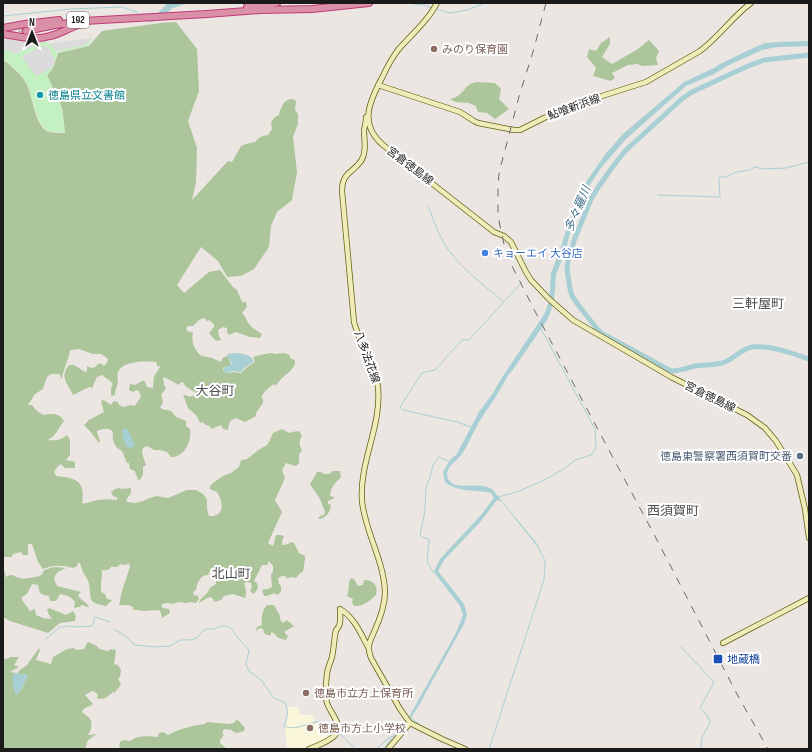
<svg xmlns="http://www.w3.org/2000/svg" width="812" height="752" font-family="'Sofia Sans Condensed','Noto Sans JP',sans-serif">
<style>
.education{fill:#faf6db}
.forest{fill:#adc59b;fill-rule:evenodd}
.park{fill:#c4f1c2}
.parking{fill:#dbdbdb}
.water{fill:#a7cfd4}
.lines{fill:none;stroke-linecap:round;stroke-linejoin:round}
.stream{stroke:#a7cfd4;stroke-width:1}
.river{stroke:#a7cfd4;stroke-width:5}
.highway-tunnel{stroke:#c1bdb9;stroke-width:6;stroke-dasharray:6 3;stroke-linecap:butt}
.secondary-casing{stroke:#626011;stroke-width:6}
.highway-casing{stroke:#bf3977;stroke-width:8}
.secondary{stroke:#f0ecba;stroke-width:4.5}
.highway{stroke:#da91a8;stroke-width:6}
.rail{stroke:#696969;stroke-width:1;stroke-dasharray:8 8;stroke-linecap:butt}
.education-dot{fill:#8d6e63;stroke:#fff;stroke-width:1.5}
.culture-dot{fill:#0f9aa8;stroke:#fff;stroke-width:1.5}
.shop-dot{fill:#3f7fe0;stroke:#fff;stroke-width:1.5}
.service-dot{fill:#5c6f8a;stroke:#fff;stroke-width:1.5}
.transit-dot{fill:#1a4fb4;stroke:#fff;stroke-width:1.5}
.labels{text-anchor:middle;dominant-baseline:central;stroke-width:4;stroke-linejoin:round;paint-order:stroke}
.shield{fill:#fff;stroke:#5f5f5f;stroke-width:1}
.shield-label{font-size:10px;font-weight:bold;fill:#1b1b1b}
.education-label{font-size:11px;fill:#785e54;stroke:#fff;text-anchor:start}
.culture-label{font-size:11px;fill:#0d838f;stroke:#fff;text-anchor:start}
.street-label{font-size:11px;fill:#1b1b1b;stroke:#fff}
.shop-label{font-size:11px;fill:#366cbe;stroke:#fff;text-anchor:start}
.service-label{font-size:11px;fill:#4e5e75;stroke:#fff;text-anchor:end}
.transit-label{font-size:11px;fill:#164399;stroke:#fff;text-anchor:start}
.water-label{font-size:12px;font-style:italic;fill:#4d778f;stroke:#fff}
.quarter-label{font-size:13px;fill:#4e4e4e;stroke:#fff}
</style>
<rect width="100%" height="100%" fill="#ebe6e1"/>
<path class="education" d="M288,707h11l1,8h13l1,9 5,-1 14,1 3,2v5l-10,9 -19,9h-20l-2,-23 3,-9z"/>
<path class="forest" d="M176,22l21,27 2,42 -11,30 9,27 -1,35 -4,17 36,-39 4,1 9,-16 5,-2 9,-2 4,-4 4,-2 5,-1 4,-6 -1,-7 4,-5 4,-2c2,-8 5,-17 14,-16l3,2 -1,9 3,4v10l-5,13 4,35 -5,28 -15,12 -6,14 -2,21 -15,22 -13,7 -14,1 -9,-16 -17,-14 -24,38 7,8 25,-21 11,-2 12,16 5,4 5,12h4l1,5 -5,6c4,3 4,7 7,11 3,4 8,7 13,10l-2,4 -10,-1 -14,-5 -7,3 -2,-3v-4l-4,-1 -5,3 1,6 2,4 -5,1 -7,-8 5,-6v-3l-5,-4 -2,1 -3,-3 -5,2 -6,6h-5l-2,3 3,3h4c-2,9 1,19 9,24 3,1 7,1 10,2 3,1 6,3 9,4l1,-3 2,-2 4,-1 3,9 -8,3v2l3,3 7,-1 8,1 6,-6 8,-5 -2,-5 3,-1 14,-3 6,1 8,-1 6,2v3l5,2c1,8 -7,13 -13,18 -2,2 -4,5 -7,8l-1,-2c-6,4 -9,7 -13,13l2,2v4l-7,10v3l-11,6c-3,-2 -6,-2 -8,-4l-6,2 -2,4 -1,6 -5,-1 -2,-4 -10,4 -1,-3 -4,-1 -4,-3 -2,1 -3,-7 -9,-8 -5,-14c5,3 9,4 13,-1l-11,-7 -1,-3 -3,-1 -2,3 -15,-8h-1c1,4 0,8 3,11l-5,7c2,5 3,8 -1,12l2,2 9,2 5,6 10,4v5l4,3c2,12 -5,28 -19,28l-4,-5 -7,-2h-6l-7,-4 -4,2 -1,5 4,12 -3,2v8l-4,6 -3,-6 -1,-4 -5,-2 -1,-6h-2l-5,-12c-8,-4 -10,-10 -9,-19 -4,-5 -10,-3 -16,-1v2l3,8 -1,2 -9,-12 -6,-6 5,-5 15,-8 -3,-11 3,-1 7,5 3,-4 4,1 1,3 5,2 6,-2 5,1c2,-4 4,-6 6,-9l-2,-6 -3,-1 -3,2 -4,-2 1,-6 5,1 9,-5 3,7 6,1 1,-12 3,-4 4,-7 -3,2 -2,-5c-10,-1 -31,-1 -37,8 -3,4 -1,8 -1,12 -1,5 -3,8 -3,13l-4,1v-8l2,-4 -4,-4 -7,-5 -5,2 -5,11 -3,-1 -16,8c-5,-12 -14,-17 -4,-30h5l11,7 2,-1v-5l4,2 4,-1 3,-3 2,-1 4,3 2,-2 2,-4 -1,-2 -6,-4h-8l-14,-5 -9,1c-1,10 -7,19 -8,29l-3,-5h-8l-4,3 -4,12 -8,5 -7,11h4l4,5 7,5c8,-2 17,-2 21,6 -6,7 -8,15 -16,19 8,1 13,0 19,-5l3,5v15l-4,5 9,2v6h-10l-4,-4 -3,2 -4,6 2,4c19,2 30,4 26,27 5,1 10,-2 16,-3 6,-1 13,-1 19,0v-3h-2l-3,-2 -1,-3 4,-3 4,-1 3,1 9,-1v5l-5,7 2,2 8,1 7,-2 7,-3 7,-2 11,2 19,-8h9l7,4 4,5v10l2,7c12,1 15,-8 11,-18 -1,-1 -2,-5 -3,-6 -2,-1 -5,-2 -7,-3v-3l3,-3 10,-7 8,-3 8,-6 2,-7 6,-1 13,-10 7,-4 3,-5 3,-7 9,-4 7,4 3,-1 7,-1 3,5c-4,6 -2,9 0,15l-3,3v9l-3,3 -10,-3 -4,7 3,8 -10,22 7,12 -14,31 5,3 3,-11h4l4,1 -2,5v4l7,-1 1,-2 4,1 5,10 6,3v3l-2,13 -3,1 -4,5 -6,-1 -2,2 -3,-3h-3l-4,2 1,6 2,2v6l-4,3 -3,-2 -7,3h-3l-2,-6 6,-1 4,-2 -1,-13 2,-2v-6l-4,-5 -2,4h-5l-8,16 3,2 1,5 -4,6 -4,-3 2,-4 -1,-4 -4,-1 -3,1c2,6 3,10 1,15l-12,-4 -9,2 -3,4 -6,2 -4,-5 -4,1 -8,5 1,-3 8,-8 2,-4 6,-4v-12l-2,-4 -3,1 -3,6c-8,0 -11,8 -12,15l-3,2 1,3 4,1 1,3 -3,4 -5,-1 -5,1 -8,-1 -5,2 -6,-1 -5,1v4l7,1 1,4 -8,5 -1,-5 -2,-3c-5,0 -10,1 -15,1 -4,0 -6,-2 -11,-1v-3l-4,-2h-10l3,-14 8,-24 -1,-4 -3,2 -5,-1 -4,3h-4l-1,-1c-3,4 -5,5 -10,4 0,5 0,8 -1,13 0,3 0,6 0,9l4,2 2,5 5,1 -6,6c-20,-4 -14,-6 -17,-22 -1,-5 -4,-8 -6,-12 -1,-3 -2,-6 -3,-9h-2l-1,3 -4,2c-11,-3 -20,-3 -30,1l-5,-7 -6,-18h-4v11h-5l-2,-3 -8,2 -1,3h-8l-1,4v-500h2c7,6 16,13 21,22 7,12 8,41 21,48 5,2 12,2 18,2l-3,-25 -15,-33c7,-6 8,-13 11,-22l31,-7 13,-15 59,-8z
M610,37v7l-8,13 10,7 26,-15 11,-9 10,11 -3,7 2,7 -16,1 -5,-2 -9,1 -16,8 3,5 -4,3 -18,-5 3,-8 -9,-11 2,-8 7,2 5,-8z
M477,82l18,1 6,6 -2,10 10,10 -14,10 -8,-6 -9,-1 -2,-6c-2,-1 -5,-2 -7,-3 -6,-1 -13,1 -19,-4 3,-1 7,-2 9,-4 8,-6 6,-11 18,-13z
M333,471h7l1,6c-5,5 -11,11 -11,19l4,1 -1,2 -5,2v3l3,1c-1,7 -4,12 -11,14l-2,-1 2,-2 4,-1 1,-3 -5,-13 -10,-15 7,-12h4l3,2h5z
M54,567l12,1c-7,3 -10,4 -12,11l3,7 24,6 -3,3c2,5 9,7 11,12h-2l-5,-2 -3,2 -5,1 1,-6c-4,-5 -8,-7 -15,-8l-4,7h-6l-1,-5c-10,-2 -9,-2 -11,-11l-6,-1 -5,10 -5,3v3l8,11 5,-2 1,6 7,3 9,1 -3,-4 -2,-5 2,-2 17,7 7,-4c3,4 3,6 2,10l-15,2 -12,10 -38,-12 -7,-4v-47l2,2 1,5c8,-4 6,-1 13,1 6,2 15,-1 21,-2l3,-3v-2l7,-3z
M351,578l3,1 4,7 5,-1 1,-5c10,0 14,6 12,15 -6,6 -12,11 -22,11l-2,-4 1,-3 -6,-3c3,-6 0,-12 4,-18z
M267,605h7l6,11v3l3,4 4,-3 7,6 -10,6 4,4 -2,4c-5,-1 -9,-2 -12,-7l-3,-1v3h-4l-3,-2 -1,-4 -3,-1 -4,3 1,-4 5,-2c-1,-8 0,-14 5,-20z
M88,642l9,4 2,3 9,2 3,-2 5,1 -2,14 4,1 3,5 -1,7 -2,1 3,7 -7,8 -1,-1c-5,4 -9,9 -16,6l1,-3 -3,-3 -3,-1 -7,4 8,9c-4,4 -9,2 -11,8 3,3 6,4 8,7 3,5 1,12 -2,16l9,-1 -9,6 -3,9h-82v-89l8,-3h8l-5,8 5,2 -9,5 7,1 3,-3 7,-5 12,-17 1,2 -4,10 15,4 2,-7 14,-8 6,-1 4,2 7,-1zM15,673l12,2 1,1c-5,6 -5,15 -12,19l-3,-11v-9z
M236,720l3,1 6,7 -1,3 -8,2 -5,-3 -7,-1 -2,4 2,2 -4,5v3l7,6h-108l1,-7 3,-2 7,1c8,-6 18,-5 28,-4l1,-4 4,-1 5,3c14,-7 23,-9 37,-11l2,-2 22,2 5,-1z"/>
<path class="park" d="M3,36l27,5h15l5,3 42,-6 -4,8 -31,6c-2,9 -3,17 -10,23l15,34 3,23c-6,0 -13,1 -18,-2 -12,-7 -14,-36 -21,-48 -5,-9 -13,-15 -21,-22h-2z"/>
<path class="parking" d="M3,36l25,6h16l-29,12 -12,-5z
M90,38l-2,5 -3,2 -30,6 -5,-7z
M45,45l1,2 2,-1 7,15 -3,7 -16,8 -11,-14 -3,-6z"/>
<path class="water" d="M161,3h27l-15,5 -14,11 -1,-6 8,-8z
M809,41v5l-32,1 -15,3 -35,16 -13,8 -28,12 -60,53 -25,29 -14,21 -8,18 -9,26 -4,16 -10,26 -1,15 -1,8 -3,13 -4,9 -35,51 -3,3c-5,8 -9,16 -14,24 -6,9 -12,17 -17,26 -6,10 -10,21 -16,30 -5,7 -14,11 -15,20 0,4 3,8 6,10 13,5 35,-4 43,10l42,51 -1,1 -36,-45 -4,-1 -16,21 -37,39 -6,11 26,33 3,10 -3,10 -45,81 -9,14 -1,-2 37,-66 10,-18 7,-18 -3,-9 -26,-34 6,-13 41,-44 13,-17 -3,-5 -4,-1c-14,-2 -30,0 -42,-10l-2,-10 7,-12 7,-6 3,-6 19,-36 14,-19 8,-14 44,-66 3,-9 2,-13 1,-18 9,-23 4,-13 9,-28 10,-22 5,-8 19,-27 16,-18 61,-52 30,-14 6,-4 31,-15 14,-6 14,-1z
M236,353c8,1 15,1 18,9l-9,5 -4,5 -9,-1 -6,2 -3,-3 1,-2 8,-4 -5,-10z
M126,428l1,1 4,7 4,10 -7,3c-3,-6 -8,-13 -5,-19z
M15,673l12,2 1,1c-5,6 -5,15 -12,19 -3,-7 -4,-14 -3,-21z"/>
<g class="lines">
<path class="stream" d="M414,4l10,1 8,3
M436,9l14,4 17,-3 18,-7
M3,16l68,-7 51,-2 15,5 3,3
M145,20l2,1 5,1 3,-3
M658,195l62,2 -1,-19 1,-1h5l12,-5 13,-2 5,-3 9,2 22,-1 23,-6
M428,206c6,14 10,29 19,42 15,21 36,37 56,53
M471,427l-14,-5 -54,-12 -3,-3 22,-34 3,-1 10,-2 27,-30h7l53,-58
M498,497l19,-5 25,-11 22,-12 11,-9 16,-5 5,-7 -1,-19 -54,-100
M436,572l-4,-1 -5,-10 2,-22 -7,-2 -2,-2 5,-24 1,-24 4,-9 3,-13 6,-8 9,4
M115,630l11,6 6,7 3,2 20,2 15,-1 10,-6h10l7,-2 7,-8 3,-1h7l8,-3h5l5,3 5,8 12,13 -3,14 3,7 12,9 13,18 11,5c4,8 2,15 -1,23 11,5 21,-2 32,-4 6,-1 14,1 20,2
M46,639l14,-12 10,-1 8,1 13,-1 2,-2 2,-7 15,5
M681,647l33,35 -14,26 7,7 1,4 2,1v3l-8,14 -1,12
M411,718l12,9
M339,733l17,16
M464,746l7,3
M376,749l14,-12 3,-1
M384,749l10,-14 9,-9
M489,749l55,-169 1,-19 -8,-16"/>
<path class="river" d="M809,55l-45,5 -16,6 -56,26 -9,6 -58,53 -11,14 -15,21 -8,13 -16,39 -7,23 -1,8 3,20 2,7 7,10 19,24 5,4 68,37c8,0 16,-3 24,-5 10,-2 20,0 30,-4 10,-4 16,-13 27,-15 18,-2 40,6 57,12"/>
<path class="highway-tunnel" d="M10,35l16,-4"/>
<defs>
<path id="secondary" d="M437,3c-3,5 -6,11 -10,15 -9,12 -20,21 -29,32 -6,8 -11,17 -15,26 -13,24 -25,48 0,69l111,87 10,4 7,6 15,30 5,8 18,19 24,21 81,47 17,10 76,38 18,13 11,13 21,34 8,34 4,29
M378,85l82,27 14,9 4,2 36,7h6l24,-12 58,-22 44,-14 54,-31c19,-14 32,-34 51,-48
M366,117c0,4 -1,9 -2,13 0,9 3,22 -3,31 -8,12 -19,11 -19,30l12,131c6,23 21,42 24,65 4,39 -19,75 -16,114 3,31 22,59 23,91 0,14 -5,27 -11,40 -2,5 -5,10 -5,14 -1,4 1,8 2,12l29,51 10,14 32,16 23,10
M340,609c14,8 21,25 28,38
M723,643l86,-45
M309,749c8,-3 25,-9 29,-18 3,-7 -9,-21 -11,-28 -2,-8 -1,-26 1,-34 1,-4 3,-8 4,-12 2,-9 2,-18 4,-27 6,-5 4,-14 4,-21
M388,749l22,-26"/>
<path id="highway" d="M247,7l30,-4
M3,28l22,-4 34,-4
M26,31l29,-6 29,-4 123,-7 53,-4 52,-1 57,-6
M3,34c16,2 31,7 47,2 10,-2 18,-8 29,-11"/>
</defs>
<use href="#secondary" class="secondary-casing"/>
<use href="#highway" class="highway-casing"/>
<use href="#secondary" class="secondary"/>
<use href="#highway" class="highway"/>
<path class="rail" d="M546,3l-13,49 -13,41 -21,80 -1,14v27l2,12 6,27 7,15 27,53 117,219 81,156 30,53"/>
</g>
<g class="education-dot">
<circle cx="434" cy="49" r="4"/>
<circle cx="306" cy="693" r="4"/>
<circle cx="310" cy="728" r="4"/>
</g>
<circle class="culture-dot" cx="40" cy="95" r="4"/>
<circle class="shop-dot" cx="485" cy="253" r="4"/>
<circle class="service-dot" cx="800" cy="456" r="4"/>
<rect class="transit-dot" x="713" y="654" width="10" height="10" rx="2"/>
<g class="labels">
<rect class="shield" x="67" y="12" width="22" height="16" rx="3"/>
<g class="shield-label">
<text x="78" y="20">192</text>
</g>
<g class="education-label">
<text x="442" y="49">みのり保育園</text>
<text x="314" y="693">徳島市立方上保育所</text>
<text x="318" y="728">徳島市方上小学校</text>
</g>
<g class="culture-label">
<text x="48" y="95">徳島県立文書館</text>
</g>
<g class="street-label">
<text transform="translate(574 107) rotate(-20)">鮎喰新浜線</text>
<text transform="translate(410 166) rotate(37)">宮倉徳島線</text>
<text transform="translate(367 357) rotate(70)">八多法花線</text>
<text transform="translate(710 397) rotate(26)">宮倉徳島線</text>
</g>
<g class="shop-label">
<text x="493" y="253">キョーエイ 大谷店</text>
</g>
<g class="service-label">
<text x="792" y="456">徳島東警察署西須賀町交番</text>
</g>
<g class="transit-label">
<text x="727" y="659">地蔵橋</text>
</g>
<g class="water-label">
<text transform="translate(578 209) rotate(-67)">多々羅川</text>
</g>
<g class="quarter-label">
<text x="758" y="304">三軒屋町</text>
<text x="215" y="391">大谷町</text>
<text x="673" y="511">西須賀町</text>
<text x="231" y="574">北山町</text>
</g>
</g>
<rect width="812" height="752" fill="none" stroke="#1b1b1b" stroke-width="8"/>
<g transform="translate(32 32)" stroke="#ffffff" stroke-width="3" paint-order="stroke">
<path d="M0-3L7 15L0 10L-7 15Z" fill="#1b1b1b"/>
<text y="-6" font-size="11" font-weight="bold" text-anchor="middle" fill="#1b1b1b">N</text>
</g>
</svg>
